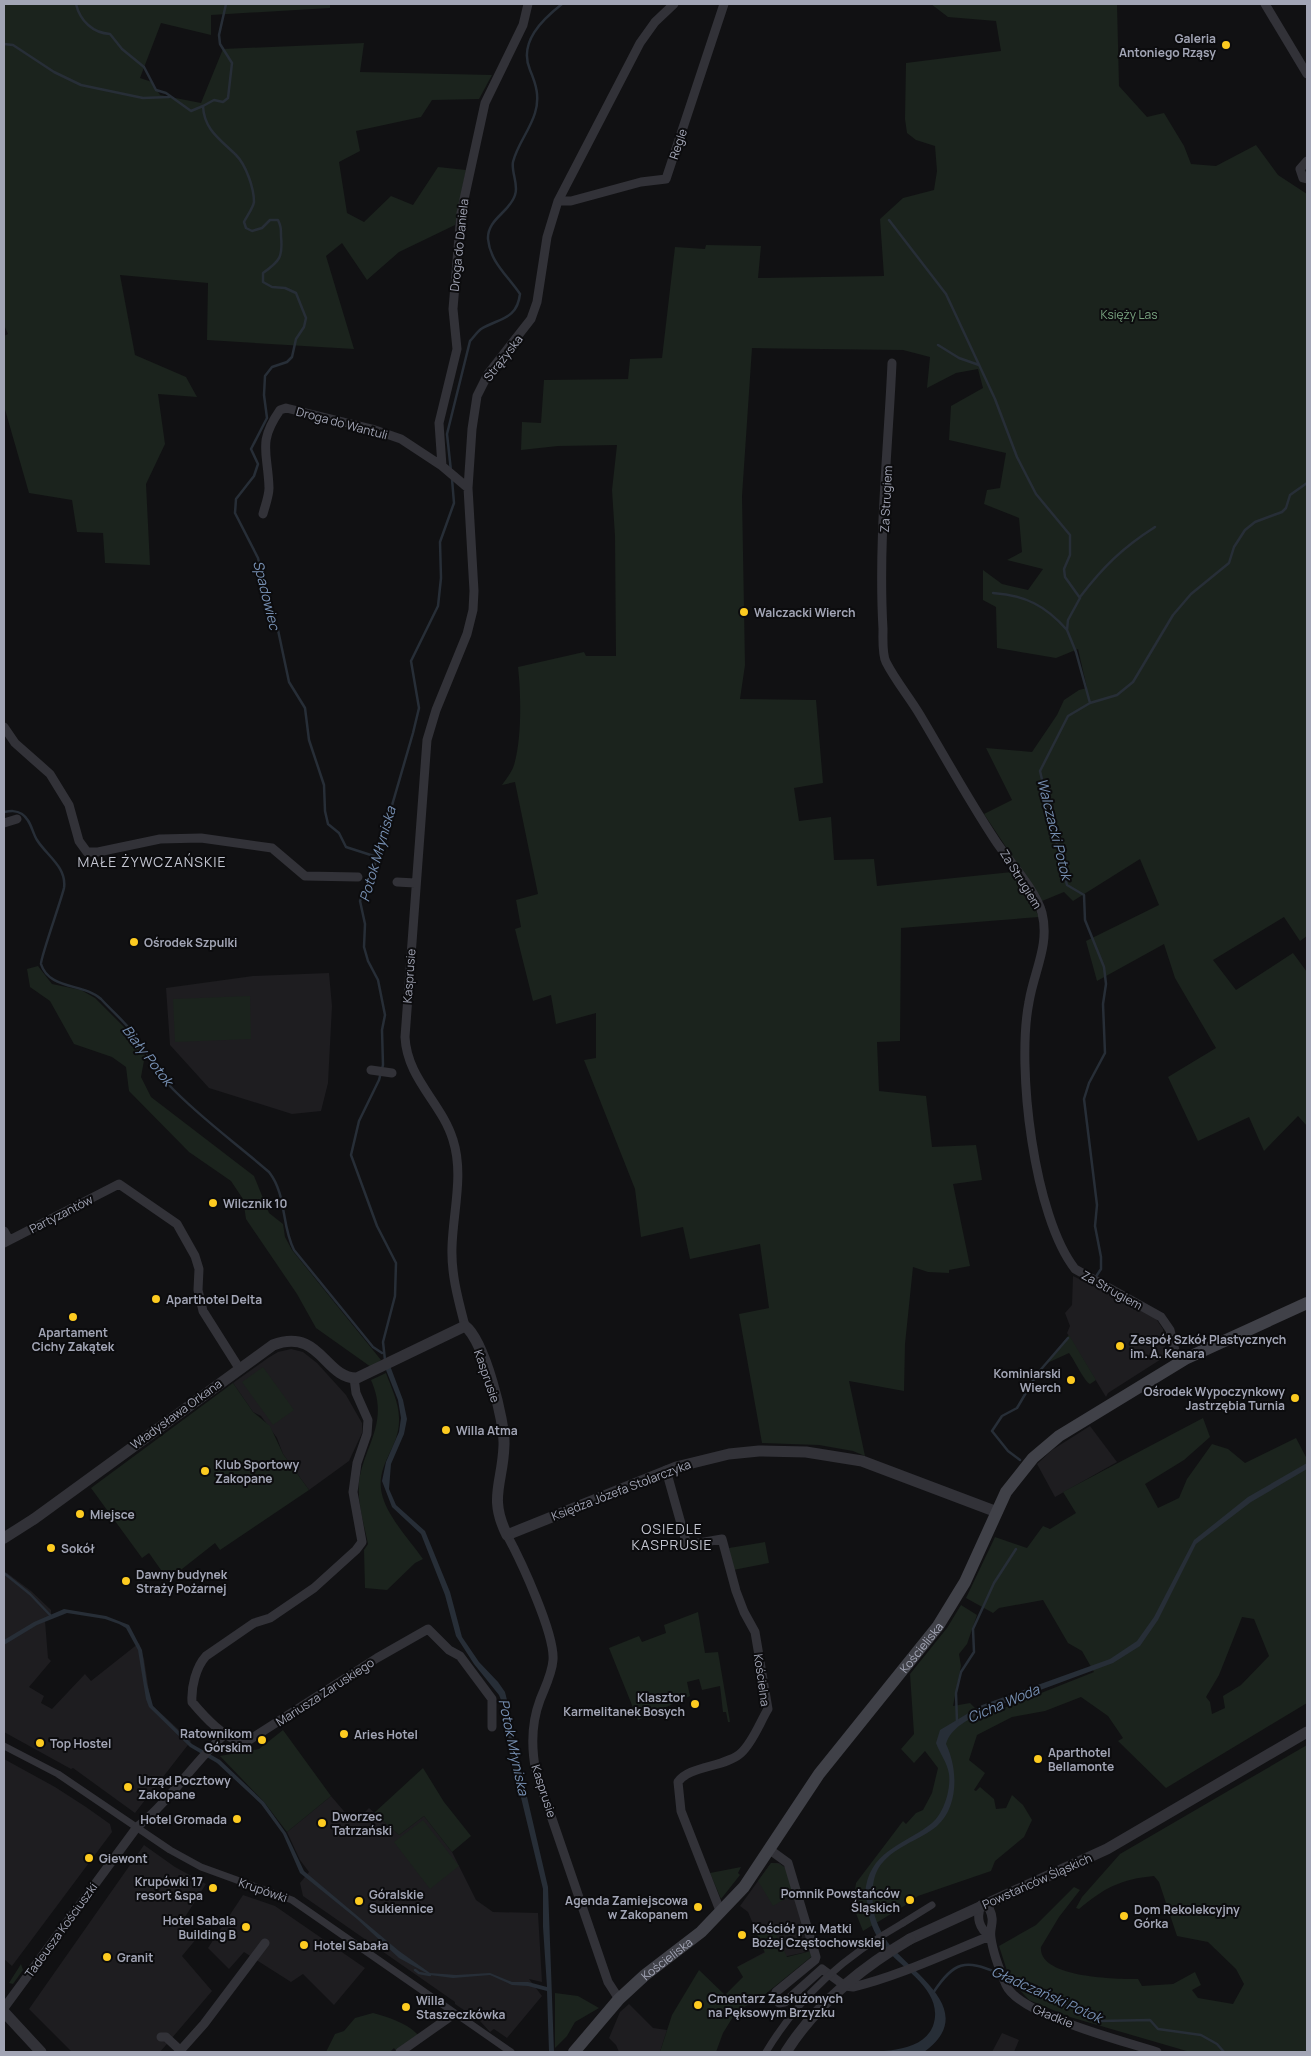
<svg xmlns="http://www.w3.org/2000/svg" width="1311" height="2056" font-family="Manrope,sans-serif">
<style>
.built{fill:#1e1d20}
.green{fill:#1b231d;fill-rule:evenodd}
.water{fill:#272e37}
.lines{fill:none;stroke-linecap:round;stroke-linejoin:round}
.stream{stroke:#272e37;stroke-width:2.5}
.pedestrian{stroke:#323238;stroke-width:7}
.minor{stroke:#323238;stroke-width:9}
.tertiary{stroke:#323238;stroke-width:11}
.secondary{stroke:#404148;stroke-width:12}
.pedestrian-bridge{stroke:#323238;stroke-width:7}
.tertiary-bridge{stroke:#323238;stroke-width:11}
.poi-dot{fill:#fdcb20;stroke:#0c0c0e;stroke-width:2}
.labels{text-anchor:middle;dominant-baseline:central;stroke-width:4;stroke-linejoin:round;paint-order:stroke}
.poi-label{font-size:12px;font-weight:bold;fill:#a2a5b5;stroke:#0c0c0e;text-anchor:start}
.street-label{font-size:12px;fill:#a2a5b5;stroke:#0c0c0e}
.park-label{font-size:12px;fill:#77a17e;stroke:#0c0c0e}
.water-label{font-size:14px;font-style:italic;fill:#768fb2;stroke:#0c0c0e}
.neighbourhood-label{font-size:14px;letter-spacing:1px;fill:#c3c5d0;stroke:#0c0c0e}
</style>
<rect width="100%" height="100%" fill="#111113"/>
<path class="built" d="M329,973l3,33 -4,77 -7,28 -29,3 -83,-26 -39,-43 -4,-57 87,-12z
M1073,1276l81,40 9,13 3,27 -58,37 -2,4 -39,-64 3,-7 -5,-13 7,-8z
M291,1349l12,3 14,11 29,32 16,28v10l-13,28 -40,29 -26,-36 -6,-16 -16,-22 -8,-4 -20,-29 35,-25 10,-6z
M1090,1426l27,36 -62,35 -18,-33 15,-14z
M7,1573l24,18 20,19v8l-6,3 3,37 3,3 -22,26 15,9 -3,7 11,6 33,-35 6,7 48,-38 5,16 7,45 40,37 -56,72 -62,-45 -2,1 -67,-37v-156z
M4,1759l51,28 31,20 24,17 2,8 -100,134 -8,-7z
M331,1796l23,27 15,-15 30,27 25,-19 28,36 24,48 17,12 45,1 4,69 -13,-3 13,17 -35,42 -13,-9 -4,3 -10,-11 -25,-17v-2l-152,-106 -3,-13 9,-11 -9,-12 -13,-28z
M144,1845l31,22 31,17 -26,41 17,13 -15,18 30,35 -52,61h-88l-43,-43z
M771,1863h8l8,6 24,82 -74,16 28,-15 -17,-40 -8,-6z
M243,1895l32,11 90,62 -31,37 -31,-31 -12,8 -47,-30 -15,17 -21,-21z
M629,2004l24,24 14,2 -7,22h-41l-3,-7 -7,-7 11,-26z
M1002,2033l17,7 -5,12h-22z"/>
<path class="green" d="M4,4h326v4l-119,7v20l-50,-12 -21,55 12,4 8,13 41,8 22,-54 141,-6 -4,29 132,3 -13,24 -47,1 -11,17 -65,14 4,20 -21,11 8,51 17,9 27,-26 22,9 25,-38 28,3 -11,55 -56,27 -32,28 -25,-37 -16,13 28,93 -147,-9 1,-57 -88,-8 15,80 51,22 11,20 -39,-3 7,50 -19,40 4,81 -45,-2 -2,-30 -26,-1 -5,-32 -43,-7 -25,-87v-70l4,-2 -4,-9z
M931,4h186l2,82 28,31 17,-4 20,33 7,18 25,2 40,-21 22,30 29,19v742l-7,5 -16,-24 -71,43 23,30 57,-37 14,19v154l-9,-10 -34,35 -15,-34 -51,24 -30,-64 48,-29 -41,-70 -11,-34 -67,37 -11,-40 73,-36 -19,-46 -67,42 -9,-9 -22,9 -58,-87 28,-14 -26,-52 46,4 25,-37 7,-15 15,-10 8,-2 -9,-39 -22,9 -59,-10 -1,-41 -13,-7v-30l19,14 26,6 15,-21 -36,-9 15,-8 -3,-34 -35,-14 3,-14 13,-2 6,-35 -57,-13 2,-34 32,-18 -5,-19 -22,4 -29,15 3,-31 -27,-7 -151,-2 -10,148 3,169 -5,34 76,1 7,83 -29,5 5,33 32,-4 3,43 40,-1 3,27 135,-14 14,18 13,27 -138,11 -1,113 -23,1 2,49 47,5 6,51 44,-2 6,35 -29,4 17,82 -21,4v3l-21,-1 -15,-5 -8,77 -1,47 -55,-10 16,75 -12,-5 -34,-6 -57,-2 -23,-129 30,-6 -9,-64 -70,15 -7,-32 -42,10 -6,-48 -51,-129 12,-2v-45l-40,11 -5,-29 -18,6 -18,-72 6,-2 -5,-27 22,-6 -23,-112 -13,3c4,-6 10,-13 12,-20 8,-26 7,-72 4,-98l66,-15 2,4h30l-1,-120 -3,-46 5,-45 -59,1 -37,4 1,-28 19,1 3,-43 84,-1 2,-20 32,-1 13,-111 30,2 1,-4 55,1 -3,32 126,-2 -4,-57 23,-21 31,-8 3,-19 -2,-25 -19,-6 -9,-7 -2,-14 1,-56 95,-12 -5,-30 -48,-4z
M38,966l14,18 29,6 14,8 34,34 16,23 -4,22 10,20 103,79 15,37 14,11 2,13 7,13 89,110 -10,7 -55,-39 -19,-34 -51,-75 -3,-20 -12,-18 -42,-29 -60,-61 -3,-24 -14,-10 -38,-13 -24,-43 -20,-14 -3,-18z
M250,996l1,43 -76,3 -2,-43z
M1069,1335l27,45 -6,4c-6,-3 -15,-23 -21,-31l-24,11z
M263,1367l31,43 -21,15 -31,-43z
M386,1373c5,14 14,32 13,48 0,29 -26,45 -16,77 6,20 28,44 40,61l-8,4 -28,27 -22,-2 -1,-38 4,-6c-4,-20 -11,-42 -9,-62 5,-37 31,-59 12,-102z
M233,1383l20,29 17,14 13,28 26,36 -89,60 -5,-7 -47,37 -19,-27 -7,5 -51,-70z
M1203,1418l7,19 -26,23 -39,24 13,24 21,-10 8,-19 25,-35 16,5 17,14 51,-25 11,21v244l-141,85 -48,-47 5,-3 -15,-22 -27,-19 -36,14 -33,6 -35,18 -8,25 16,13 -11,17 2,1 4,-4 14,12 2,10 10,-1 6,-13 11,10 9,15 -8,17 -29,24 -4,10 -73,25 -5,4 -1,-2 -4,1 1,4 -46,28 -10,-25 3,-23 47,-62 3,3 10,-11 7,-3 9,-17 6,-25 -13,-17 -11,12 -13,-14 13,-15 -4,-60 37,-46 14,-23 16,10 -10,29 -8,10 2,12 -8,40 17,-3 13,13 111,-44 -12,-21 -14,-8 -25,-43 -44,8 -6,5 -27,-15 29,-61 32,11 16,-22 7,3 26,-16 -13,-21zM1242,1617l12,2 15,37 -28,29 -18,11 2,12 -13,6 -2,-12 -4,-5 13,-22z
M765,1542l4,21 -36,7 -4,-22z
M698,1612l7,41 13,-1 12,70h-2l-2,-10h-3l-3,-26 -18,4 -3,-11 -12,3 3,14 -52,24 -29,-72 30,-12 3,6 24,-9 -2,-8z
M283,1730l48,66 -44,36 -23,-30 -44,-46 39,-7z
M1307,1745v307h-117l-120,-35 -41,-17 -19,-20 -11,-34 37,-21 38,-38 6,3 -21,27 -18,30c-3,31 76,32 97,32l4,7 31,-2 22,-12 6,13 -9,5 6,8 35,6 11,-20 -8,-15 -28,-27 -31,-6 -18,-54 -5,-6c-33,3 -50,12 -75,33l-3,-1 6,-11 38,-43z
M423,1768l21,34 27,34 -19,16 -28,-36 -25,19 -25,-22z
M423,1820l36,46 -29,23 -36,-47z
M771,1863c18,-1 19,15 24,30l-22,13 -15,-25z
M741,1867l-3,6 2,2 -19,24 -11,-26z
M771,1923l16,34 24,-6v6l-48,39 -27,16 -13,21 -7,19h-56l12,-37 27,-45 26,25 18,-18 -6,-10 28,-14 -10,-23z
M21,1964l2,6 -10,14 -4,-1z
M555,1993l23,3 21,12 -24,14 -8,14 -12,12z
M373,2013c14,4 35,10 45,22l-21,17 -3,-4 -4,4h-64l9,-18 9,-3 11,-13z"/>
<path class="water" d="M389,1363l14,37 4,19 -3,15 -13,30 -2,25 7,16 29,26 25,61 12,45 17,25 19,20 7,10 3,12 10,54 30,129 6,165h-5l-2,-61 -19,-5 -16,-1 -22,-10 -37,3 -23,-3 -31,-17 -42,-39 -57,-46 -17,-39 -22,-30 -44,-41 -27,-16 -41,-40 -3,-8 -8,-49 -12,-22 -7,-4 -14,-5 -38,-6 -30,12 -33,20v-5l30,-18 30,-13 42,7 23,9 13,25 5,34 6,22 39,38 28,16 44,42 22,31 18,38 95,80 31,22 26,2 34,-2 22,9h16l19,5 -4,-60v-38l-31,-129 -9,-55 -4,-10 -25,-31 -18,-28 -11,-41 -24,-61 -29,-27 -10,-26 4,-19 13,-30 2,-14 -3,-18 -14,-35z
M1307,1463v6l-56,33 -55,42 -38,76 -18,26 -27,17 -129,48c-14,8 -33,16 -38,33 12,25 13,62 -9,82 -18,15 -46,21 -59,43 -6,11 -6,24 -5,37 1,13 8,27 16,38 26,31 90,68 35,108h-83c30,-1 80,4 92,-26 12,-35 -30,-56 -49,-79 -11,-14 -16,-29 -17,-45 -1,-5 -2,-11 -1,-16 7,-37 42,-43 66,-63 12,-10 19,-34 17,-49 -2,-12 -9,-20 -13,-31l4,-13 42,-25 128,-46 27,-18 17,-24 40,-77 54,-43z"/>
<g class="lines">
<path class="stream" d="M76,4c4,17 17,29 34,30l12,15 22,18 12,23 10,3 25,18 12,-5
M226,4l-7,31 1,9 12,19 -4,35 -5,4 -9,-2 -11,6c1,24 18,34 33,49 10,10 18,33 18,47 -1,6 -7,14 -10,20l2,6 6,3 10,-3 8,-8h8c3,6 3,9 3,16 2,21 -1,25 -18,37v9l9,5 13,1 11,5 10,25 -2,9 -8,12 -4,18 -5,5 -15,5 -7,9 -1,19 3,23 -16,31 7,15 -4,12 -18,23 -1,14 23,45 11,50 9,22 11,52 16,26 4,32 15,45 1,26 3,13 11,9 7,14 31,10
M4,44l9,1 41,27 27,13 62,13 26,-1
M889,220l57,74 49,105 22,58 19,37 34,41v20l-6,14 1,8 15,21 -12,22 -1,10 9,22 14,51
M938,345l21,13 20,7
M451,471l-4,-37 23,-93c3,-3 7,-9 11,-12 18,-11 36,-9 39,-35 -12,-18 -30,-32 -32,-55 -1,-20 22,-27 27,-44 4,-10 -4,-23 -2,-33 4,-17 17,-32 22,-49 5,-16 1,-29 -5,-43 -12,-28 13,-51 32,-66
M993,593c32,2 53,13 74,37
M1080,597c23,-30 42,-49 75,-70
M4,812c6,-1 12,-2 18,2 9,6 10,18 15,26 10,16 30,27 27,48 -3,13 -24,71 -23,76 8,26 43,19 60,35 10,11 22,21 31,33 14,17 23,37 37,53 29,31 68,59 100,87 18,23 12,53 25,78l79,97 9,6
M1097,1275l4,-6v-12l-6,-31 2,-21 -13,-106 5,-16 16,-30 -2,-49 3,-20 -2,-17 -19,-47 -1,-25 -17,-10 -4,-15 -23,-99 28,-55 22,-13 27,-8 16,-13 40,-67 18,-21 38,-31 5,-16 11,-17 10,-8 27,-10 4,-4 4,-13 17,-12
M385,1360l-2,-18 12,-46 1,-33 -19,-37 -26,-71 8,-34 20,-41 4,-15 -1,-35 3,-15 -7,-35 -10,-19 -4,-14 1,-23 -5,-23 15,-37 38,-131 6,-25 -8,-47 27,-55 3,-28 -1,-36 14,-39 -2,-24
M1020,1460l-12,-9 -16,-20 10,-15 15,-8 20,-34 31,-36
M4,1573l26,21 21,22
M957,1722l-1,-29 5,-21 13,-20 -1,-23 21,-46 22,-34
M415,1970l4,3 11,2
M1006,1976l94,45 50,-1 8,9 43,6 16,9 7,8
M933,1993c21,-32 32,-34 65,-20"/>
<path class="pedestrian" d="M4,1746l54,28 112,76 31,17 91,33 219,152
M903,1923l29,-18"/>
<path class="minor" d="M1265,4l42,70
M1307,161l-7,8 3,9 4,1
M558,201h13l70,-19 25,-3 58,-175
M892,363c-4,88 -14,179 -9,266 0,10 -1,25 3,33 9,18 24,36 34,53 25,42 48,84 75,125 13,20 41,50 47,73 8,32 -8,58 -13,89 -13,65 5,215 46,267l86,48 9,13 8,33
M442,466l-3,-43 18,-74 -4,-40 8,-96 24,-110 38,-78 5,-21
M263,514c2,-8 6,-18 6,-26 -1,-36 -12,-45 11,-78l6,-2 86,21 29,10 41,27 26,22
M4,727l11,16 35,31 19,31 10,36 8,11h11l62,-13 41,-1 71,10 33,28 53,1
M4,823l13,-4
M397,882l18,1
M371,1070l21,3
M4,1231l5,9
M4,1243l115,-59 58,40 18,32 4,13 -1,21 5,21 36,57
M465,1326c-7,-27 -14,-52 -13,-79 1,-35 12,-73 1,-107 -11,-37 -46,-61 -48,-103l22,-297 9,-30 31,-76 6,-24 1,-19 -6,-103 4,-59 5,-33 11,-22 43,-55 6,-17 10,-65 11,-36 82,-158 15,-21 19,-18
M354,1378l2,15 12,27 -1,14 -10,29 -4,29 9,50 -6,8 -42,38 -44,30 -16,5 -48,33c-10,11 -15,31 -14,46 16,19 29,32 51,42l134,-86 51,-29 21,21 11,6 32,43v28
M666,1470l21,75 35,-6 14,52 8,21 11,20 13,77c-8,13 -15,33 -27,44 -15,14 -53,13 -63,29l3,29 40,102
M507,1535c14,26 48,99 46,125 -1,14 -8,27 -13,40 -9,24 -9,47 -4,72l72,210 11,17
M770,1850l18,13 28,94 -1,3 -39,32 -1,6 4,5 6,-1 37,-33 23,17 8,1c46,-11 94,-34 137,-51
M990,1936c-11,-7 -14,-19 -9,-31l8,3c7,15 0,18 2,30 2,15 9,33 15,47 13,30 118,56 151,67
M4,2008l133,-181c33,-26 56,-64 87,-92
M161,2037h5l16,15
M179,2052l25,-28 61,-81
M400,2052l54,-38"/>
<path class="tertiary" d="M4,1538l30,-19 239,-174c47,-18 52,34 84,33l108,-52c19,14 40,95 39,119 -1,38 -16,52 3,90l169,-68 53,-13 30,-3 47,1 56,9 135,51
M910,1939l197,-90 200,-117
M4,2012l37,40"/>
<path class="secondary" id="s1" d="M574,2052l45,-53 26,-24 56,-43 43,-45 75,-113 119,-148 27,-44 41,-90 27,-34 26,-22 128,-78 120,-55"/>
<path class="pedestrian-bridge" d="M766,2052c35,-58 79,-96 137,-129"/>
<path class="tertiary-bridge" d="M786,2052c31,-49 75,-84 124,-113"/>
</g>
<g class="poi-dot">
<circle cx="1226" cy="45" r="5"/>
<circle cx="744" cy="612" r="5"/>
<circle cx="134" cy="942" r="5"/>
<circle cx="213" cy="1203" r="5"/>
<circle cx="156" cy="1299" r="5"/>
<circle cx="73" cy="1317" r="5"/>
<circle cx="1120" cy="1346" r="5"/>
<circle cx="1071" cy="1380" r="5"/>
<circle cx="1295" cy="1398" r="5"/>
<circle cx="446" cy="1430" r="5"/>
<circle cx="205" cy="1471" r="5"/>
<circle cx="80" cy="1514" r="5"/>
<circle cx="51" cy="1548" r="5"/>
<circle cx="126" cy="1581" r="5"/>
<circle cx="695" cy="1704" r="5"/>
<circle cx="344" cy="1734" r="5"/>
<circle cx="262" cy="1740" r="5"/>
<circle cx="40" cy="1743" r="5"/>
<circle cx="1038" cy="1759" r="5"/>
<circle cx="128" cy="1787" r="5"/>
<circle cx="237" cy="1819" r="5"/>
<circle cx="322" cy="1823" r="5"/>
<circle cx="89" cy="1858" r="5"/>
<circle cx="213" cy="1888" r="5"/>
<circle cx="910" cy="1900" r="5"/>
<circle cx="359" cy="1901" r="5"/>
<circle cx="698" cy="1907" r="5"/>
<circle cx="1124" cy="1916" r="5"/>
<circle cx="246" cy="1927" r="5"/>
<circle cx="742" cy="1935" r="5"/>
<circle cx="304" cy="1945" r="5"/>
<circle cx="107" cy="1957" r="5"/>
<circle cx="698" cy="2005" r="5"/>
<circle cx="406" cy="2007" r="5"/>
</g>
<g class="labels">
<g class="poi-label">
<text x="1216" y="38" text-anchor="end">Galeria<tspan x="1216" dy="14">Antoniego Rząsy</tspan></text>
<text x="754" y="612">Walczacki Wierch</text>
<text x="144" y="942">Ośrodek Szpulki</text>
<text x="223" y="1203">Wilcznik 10</text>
<text x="166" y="1299">Aparthotel Delta</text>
<text x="73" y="1332" text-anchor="middle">Apartament<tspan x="73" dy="14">Cichy Zakątek</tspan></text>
<text x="1130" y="1339">Zespół Szkół Plastycznych<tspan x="1130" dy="14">im. A. Kenara</tspan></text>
<text x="1061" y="1373" text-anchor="end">Kominiarski<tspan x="1061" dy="14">Wierch</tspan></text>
<text x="1285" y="1391" text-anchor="end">Ośrodek Wypoczynkowy<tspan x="1285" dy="14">Jastrzębia Turnia</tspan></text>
<text x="456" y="1430">Willa Atma</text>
<text x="215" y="1464">Klub Sportowy<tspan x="215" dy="14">Zakopane</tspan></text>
<text x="90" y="1514">Miejsce</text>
<text x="61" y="1548">Sokół</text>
<text x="136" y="1574">Dawny budynek<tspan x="136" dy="14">Straży Pożarnej</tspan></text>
<text x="685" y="1697" text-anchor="end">Klasztor<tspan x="685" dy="14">Karmelitanek Bosych</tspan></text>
<text x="252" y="1733" text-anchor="end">Ratownikom<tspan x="252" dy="14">Górskim</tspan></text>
<text x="354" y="1734">Aries Hotel</text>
<text x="50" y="1743">Top Hostel</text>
<text x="1048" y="1752">Aparthotel<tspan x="1048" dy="14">Bellamonte</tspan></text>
<text x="138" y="1780">Urząd Pocztowy<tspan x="138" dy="14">Zakopane</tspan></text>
<text x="332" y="1816">Dworzec<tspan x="332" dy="14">Tatrzański</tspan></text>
<text x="227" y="1819" text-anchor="end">Hotel Gromada</text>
<text x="99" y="1858">Giewont</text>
<text x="203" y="1881" text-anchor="end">Krupówki 17<tspan x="203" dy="14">resort &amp;spa</tspan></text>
<text x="900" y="1893" text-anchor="end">Pomnik Powstańców<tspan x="900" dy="14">Śląskich</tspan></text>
<text x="369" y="1894">Góralskie<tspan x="369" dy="14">Sukiennice</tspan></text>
<text x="688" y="1900" text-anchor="end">Agenda Zamiejscowa<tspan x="688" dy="14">w Zakopanem</tspan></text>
<text x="1134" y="1909">Dom Rekolekcyjny<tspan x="1134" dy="14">Górka</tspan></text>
<text x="236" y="1920" text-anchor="end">Hotel Sabala<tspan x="236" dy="14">Building B</tspan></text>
<text x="752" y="1928">Kościół pw. Matki<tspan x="752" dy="14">Bożej Częstochowskiej</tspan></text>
<text x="314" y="1945">Hotel Sabała</text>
<text x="117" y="1957">Granit</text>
<text x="708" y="1998">Cmentarz Zasłużonych<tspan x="708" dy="14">na Pęksowym Brzyzku</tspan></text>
<text x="416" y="2000">Willa<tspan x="416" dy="14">Staszeczkówka</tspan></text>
</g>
<g class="street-label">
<text transform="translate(678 144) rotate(-71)">Regle</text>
<text transform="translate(459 245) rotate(-84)">Droga do Daniela</text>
<text transform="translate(503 358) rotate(-52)">Strążyska</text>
<text transform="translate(342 423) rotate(15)">Droga do Wantuli</text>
<text transform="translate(886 499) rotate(-87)">Za Strugiem</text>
<text transform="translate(1021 879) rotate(58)">Za Strugiem</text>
<text transform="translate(409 976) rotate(-86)">Kasprusie</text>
<text transform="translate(61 1214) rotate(-27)">Partyzantów</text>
<text transform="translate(1112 1290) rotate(29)">Za Strugiem</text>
<text transform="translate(487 1376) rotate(71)">Kasprusie</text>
<text transform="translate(176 1414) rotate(-36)">Władysława Orkana</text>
<text transform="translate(621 1490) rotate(-21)">Księdza Józefa Stolarczyka</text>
<text stroke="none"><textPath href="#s1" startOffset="536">Kościeliska</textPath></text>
<text transform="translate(762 1680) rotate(82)">Kościelna</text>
<text transform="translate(325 1692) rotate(-33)">Mariusza Zaruskiego</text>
<text transform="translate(544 1791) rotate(72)">Kasprusie</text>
<text transform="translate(1037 1881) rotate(-24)">Powstańców Śląskich</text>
<text transform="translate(263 1890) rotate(19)">Krupówki</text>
<text transform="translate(61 1930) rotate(-54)">Tadeusza Kościuszki</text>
<text stroke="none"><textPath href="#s1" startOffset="132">Kościeliska</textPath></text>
<text transform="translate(1053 2016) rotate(22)">Gładkie</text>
</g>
<g class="park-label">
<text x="1129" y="314">Księży Las</text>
</g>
<g class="water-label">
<text transform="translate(267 595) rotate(76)">Spadowiec</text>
<text transform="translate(1055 829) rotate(76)">Walczacki Potok</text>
<text transform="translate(377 854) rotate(-74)">Potok Młyniska</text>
<text transform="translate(148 1055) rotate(52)">Biały Potok</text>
<text transform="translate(1003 1703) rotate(-23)">Cicha Woda</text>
<text transform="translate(514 1747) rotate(78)">Potok Młyniska</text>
<text transform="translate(1047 1994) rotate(24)">Gładczański Potok</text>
</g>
<g class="neighbourhood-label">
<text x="152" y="861">MAŁE ŻYWCZAŃSKIE</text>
<text x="672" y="1528">OSIEDLE<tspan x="672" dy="16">KASPRUSIE</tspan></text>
</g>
</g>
<rect width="1311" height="2056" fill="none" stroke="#a2a5b5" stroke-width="10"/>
</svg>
